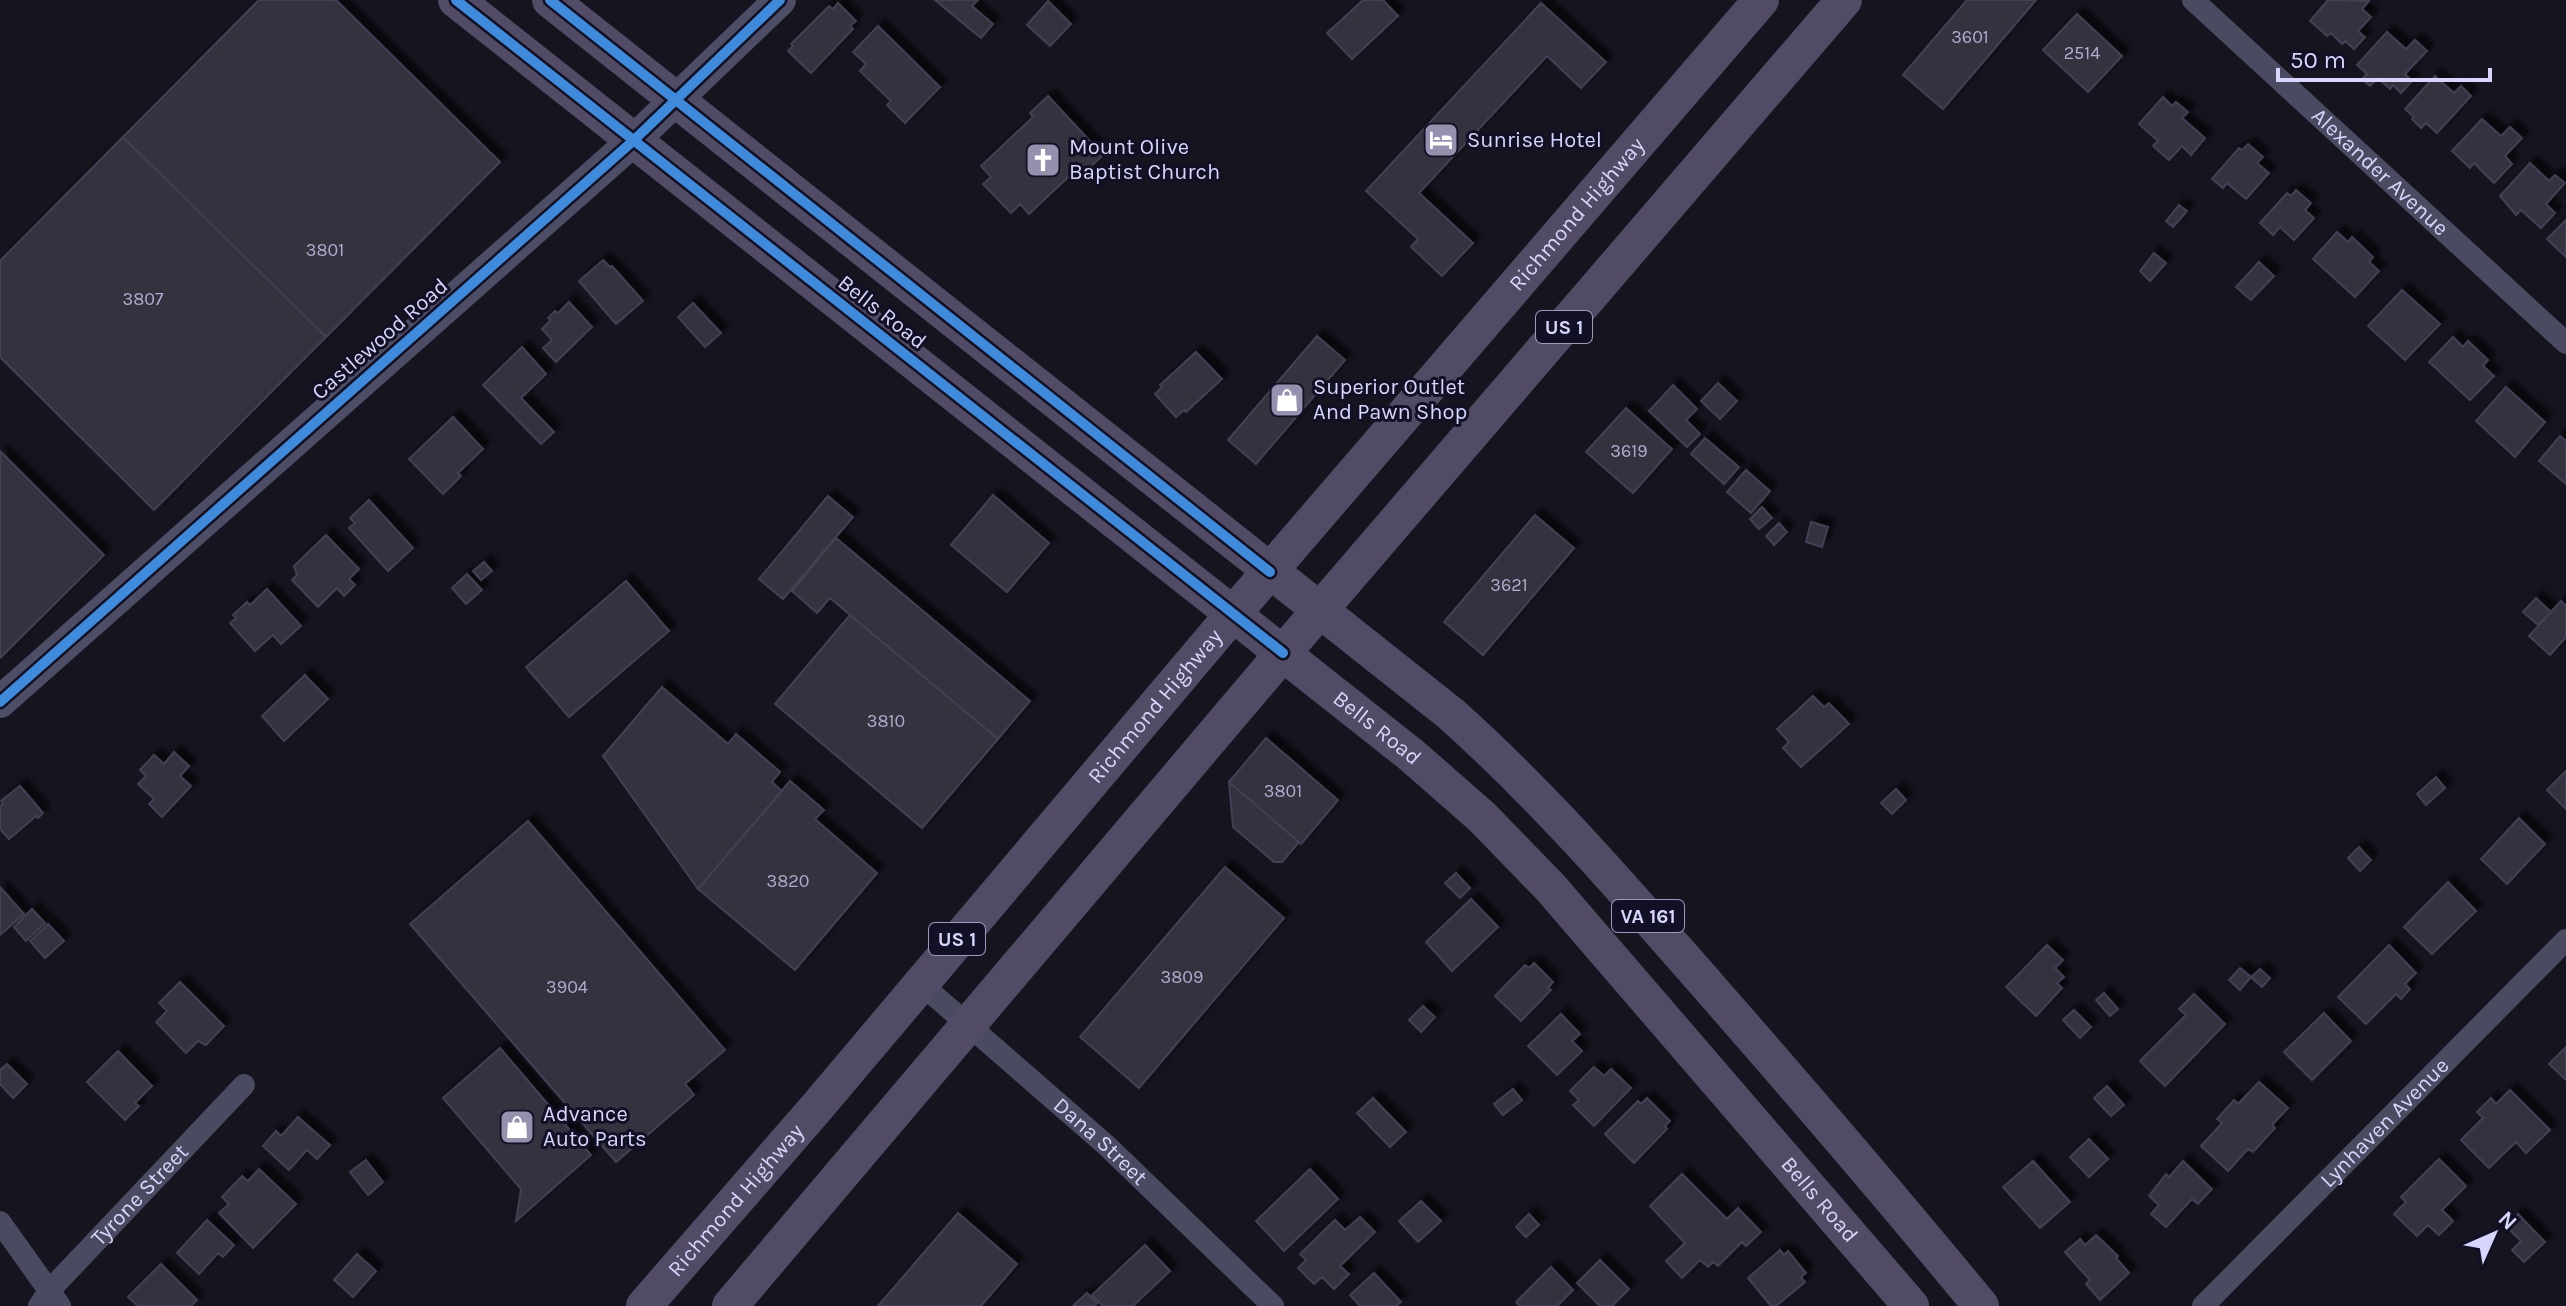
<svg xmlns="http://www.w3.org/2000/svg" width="2566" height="1306" font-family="Karla,sans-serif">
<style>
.building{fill:#343241;stroke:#433f53;stroke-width:2;filter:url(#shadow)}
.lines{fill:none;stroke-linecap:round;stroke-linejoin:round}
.street{stroke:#4a4a60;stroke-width:22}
.secondary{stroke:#4d4e66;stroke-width:32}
.primary{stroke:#524b65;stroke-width:36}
.cycleway-casing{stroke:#121024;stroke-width:15}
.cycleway{stroke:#408adc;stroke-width:10}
.labels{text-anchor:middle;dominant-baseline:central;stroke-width:6;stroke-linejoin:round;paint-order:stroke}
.number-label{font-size:18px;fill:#afacce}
.shield{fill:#121024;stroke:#9d9abc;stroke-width:2}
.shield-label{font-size:20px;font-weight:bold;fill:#d8d5fd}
.poi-label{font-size:22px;fill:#d8d5fd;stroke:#121024;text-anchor:start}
.street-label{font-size:22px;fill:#d8d5fd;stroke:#121024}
</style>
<defs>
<filter id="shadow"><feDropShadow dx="7" dy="-7" stdDeviation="2" flood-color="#0009"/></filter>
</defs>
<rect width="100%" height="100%" fill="#16141f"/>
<path class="building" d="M259,0h77l164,162 -174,175 -203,-200z
M935,0h43l-6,6 21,18 -12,14z
M1363,0h20l15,16 -46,43 -25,-26z
M1967,0h69l-93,109 -40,-34z
M2328,0l41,1 -7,8 9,8 -13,14 7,6 -11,12 -9,-8 -3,3 -11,-11 -4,3 -17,-15z
M1048,1l23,23 -21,22 -23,-21z
M838,3l18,18 -6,5 3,3 -42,44 -23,-22 5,-5 -2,-2 38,-38 4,3z
M1541,3l65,59 -25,26 -34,-32 -128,137 54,50 -31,33 -31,-29 7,-8 -52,-48z
M2077,14l45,42 -34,36 -45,-42z
M878,26l62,61 -35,36 -18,-18 4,-4 -31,-30 6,-7 -13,-12z
M2387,32l19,17 9,-9 12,11 -22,23 7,7 -11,12 -8,-8 -3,4 -12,-11 -8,8 -8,-7 5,-5 -10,-9z
M2435,76l19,17 7,-7 10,10 -34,37 -11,-10 -5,5 -9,-9 2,-2 -9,-8z
M1048,96l55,59 -17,16 -5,-6 -52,49 -9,-10 -9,9 -28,-29 8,-7 -10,-11 52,-49 -3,-4z
M2163,97l9,9 4,-4 12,10 -6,6 23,20 -14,17 -9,-9 -13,14 -16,-14 5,-5 -19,-17z
M2482,119l19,17 9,-9 12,11 -17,18 7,8 -18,19 -20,-20 -4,5 -18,-17z
M123,137l203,200 -172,173 -154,-153v-96z
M2248,144l15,13 -6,6 12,10 -23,26 -19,-16 -4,5 -11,-9 27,-31 3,2z
M2530,163l19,18 6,-6 10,8 -19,21 9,9 -14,15 -20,-18 -5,5 -16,-19z
M2296,190l15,13 -6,7 9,8 -20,22 -14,-13 -7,8 -13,-12 27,-30 4,3z
M2179,205l8,6 -14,16 -7,-6z
M2566,220v37l-19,-18z
M2337,232l11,10 4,-5 21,20 -4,5 10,9 -24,26 -42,-38z
M2154,253l12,10 -16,18 -10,-10z
M603,260l7,7 2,-1 31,35 -27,23 -37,-43z
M2259,262l15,14 -23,24 -15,-13z
M2402,290l38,34 -35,36 -37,-34z
M569,302l23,25 -36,35 -13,-14 9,-8 -10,-11 9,-9 -3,-2 7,-7 3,2z
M693,303l28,30 -16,14 -27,-30z
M1317,336l28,24 -89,104 -28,-24z
M2453,337l10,10 5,-6 20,19 -5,6 11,10 -24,24 -41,-38z
M522,347l24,27 -25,24 33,34 -13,12 -58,-59z
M1196,352l26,27 -36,33 -2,-2 -8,7 -21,-23 7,-7 -2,-2z
M1718,383l19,18 -17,18 -19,-18z
M1673,385l24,24 -11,11 14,14 -13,13 -38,-36z
M2506,387l39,35 -30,35 -39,-36z
M1626,408l46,41 -39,44 -47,-41z
M453,417l30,32 -25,24 3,3 -18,18 -34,-35z
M2560,436l6,5v43l-27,-23z
M1705,438l34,29 -15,17 -33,-30z
M0,451l104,104 -104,103z
M1746,470l24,21 -19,22 -24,-21z
M993,495l56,48 -42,49 -56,-47z
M828,496l25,21 -70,82 -24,-20z
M369,500l44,48 -25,23 -39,-43 6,-5 -5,-5z
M1762,507l10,11 -13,11 -9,-10z
M1535,515l39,33 -91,107 -39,-33z
M1811,522l17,5 -6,20 -16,-5z
M1779,523l8,9 -13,13 -8,-9z
M326,535l33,34 -10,10 6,6 -11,11 -7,-8 -19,19 -26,-27 5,-5 -3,-9z
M836,538l194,163 -32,38 -168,-141 -13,15 -25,-22z
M484,562l8,9 -11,9 -8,-9z
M467,574l15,16 -16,14 -14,-16z
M626,581l43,50 -100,86 -43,-50z
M267,589l34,37 -20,18 -8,-9 -18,16 -25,-28 6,-5 -3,-3 14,-13 3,3z
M2536,598l15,14 -13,13 -15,-13z
M2561,601l5,5v31l-16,18 -21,-19z
M850,615l148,124 -76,89 -147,-124z
M305,675l23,24 -44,42 -22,-25z
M662,687l66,57 8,-10 44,38 -8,10 10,9 -84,98 -95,-133z
M1813,696l11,11 5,-4 20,21 -48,43 -18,-19 6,-6 -12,-13z
M1266,738l72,62 -37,44 -72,-62z
M174,752l15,14 -9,10 11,10 -29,31 -13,-13 5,-5 -16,-15 8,-8 -6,-6 14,-15 10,9z
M2566,771v38l-19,-19z
M2436,777l9,11 -19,17 -9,-11z
M790,781l34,29 -9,9 62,54 -82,97 -97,-81z
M1229,782l70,60 -17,20h-8l-41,-35z
M20,786l23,27 -5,5 -2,-2 -27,23 -9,-10v-23l3,-2 -2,-3z
M1896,789l10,11 -14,14 -11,-11z
M2519,818l26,26 -38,40 -26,-25z
M528,821l197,229 -40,34 9,11 -78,67 -206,-238z
M2359,847l12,13 -11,11 -12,-13z
M1225,867l59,51 -145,170 -59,-51z
M1456,873l14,15 -10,10 -15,-15z
M2448,882l28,29 -44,43 -28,-27z
M0,887l24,27 -24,21z
M1471,899l27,28 -46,44 -26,-29z
M32,909l13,14 -19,18 -12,-14z
M48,924l16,17 -19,17 -15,-17z
M2047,945l16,15 -8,8 9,9 -7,6 5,5 -26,28 -30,-29z
M2389,945l27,28 -11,11 5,5 -9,10 -5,-5 -30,30 -28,-27z
M1534,963l19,19 -5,6 3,2 -30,31 -26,-25 30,-31 4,3z
M2240,968l11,9 -11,13 -11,-10z
M2260,969l10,9 -8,9 -11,-10z
M180,982l44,44 -18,19 -8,-4 -12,12 -30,-31 11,-11 -8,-8z
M2104,993l14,16 -8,7 -14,-16z
M2194,994l31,30 -60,62 -25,-25 46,-46 -7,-6z
M1423,1006l12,11 -14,15 -12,-12z
M2074,1010l17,17 -11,11 -17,-18z
M2324,1013l27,28 -39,39 -28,-28z
M1561,1014l19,20 -8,7 10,10 -25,24 -29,-29z
M2566,1047v33l-17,-16z
M500,1048l91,107 -75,66 5,-32 -78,-91z
M118,1051l34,35 -17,17 4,3 -14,14 -38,-38z
M7,1064l20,20 -14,14 -13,-14v-14z
M1594,1067l10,9 7,-7 20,19 -37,38 -21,-21 6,-5 -9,-9z
M2259,1082l29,26 -16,17 3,3 -22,24 -5,-3 -20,22 -27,-25 21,-23 -5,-4 17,-19 4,4z
M2107,1086l17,19 -13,11 -17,-18z
M1513,1089l9,11 -19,15 -9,-11z
M2510,1090l40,40 -24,23 -10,-11 -27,26 -28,-28 22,-22 -6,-6 14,-14 5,6z
M1373,1098l33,34 -16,15 -33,-34z
M1647,1098l23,23 -5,5 2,3 -33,34 -29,-29 33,-33 3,3z
M298,1117l32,28 -13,14 -10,-9 -18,20 -26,-24 13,-15 5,5z
M2089,1139l19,20 -19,18 -19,-20z
M2439,1159l27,27 -24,24 11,11 -14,14 -11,-10 -11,11 -23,-22 12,-12 -5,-5z
M366,1160l17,22 -15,13 -18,-23z
M2033,1161l37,41 -30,26 -37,-41z
M2183,1161l29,28 -14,15 -6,-5 -26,28 -15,-13 8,-9 -10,-9 17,-22 3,3z
M259,1169l37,35 -43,44 -34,-35 10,-9 -7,-7 20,-21 6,5z
M1310,1169l28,30 -54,52 -28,-30z
M1682,1174l45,45 11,-11 23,24 -15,14 -4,-4 -24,24 -5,-4 -5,5 -8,-7 -18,18 -16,-17 19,-18 -35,-37z
M1421,1201l20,20 -23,21 -19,-21z
M958,1213l59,51 -36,42h-103z
M1529,1214l10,11 -13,12 -10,-10z
M2518,1214l27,28 -21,20 -12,-12 9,-9 -15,-15z
M1360,1217l15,15 -35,34 9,8 -15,15 -12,-12 -8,7 -16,-16 8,-8 -6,-6 35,-34 10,10z
M207,1220l27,25 -11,12 -5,-4 -19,21 -22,-21z
M2096,1235l22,21 -2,2 13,15 -29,27 -14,-16 4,-4 -25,-28 15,-13 5,6z
M1145,1245l25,26 -37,35h-30l-11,-11z
M1780,1250l4,5 4,-4 18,22 -5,4 4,5 -29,24h-5l-23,-28z
M357,1254l19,17 -23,26 -19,-17z
M1600,1260l29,29 -17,17h-12l-23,-23z
M161,1264l36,36 -6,6h-53l-10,-9z
M1551,1267l22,23 -16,16h-37l-4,-4z
M1374,1273l27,29 -5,4h-36l-10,-11z
M1087,1293l10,10 -3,3h-21z"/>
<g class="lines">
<g class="street">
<path id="s1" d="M2193,0l373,343"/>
<path id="s2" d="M920,983l186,162 167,161"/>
<path d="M0,1222l60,84"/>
<path id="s3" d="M39,1306l10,-15 195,-206"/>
<path id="s4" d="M2203,1306l363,-366"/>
</g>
<path class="secondary" d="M0,702l633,-561 147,-141"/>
<g class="primary">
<path id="s5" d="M456,0l954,754 72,63 68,70 361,419"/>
<path d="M550,0l901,714c95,85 174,177 258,273 92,105 183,211 272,319"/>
<path id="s6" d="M644,1306l173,-199 416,-493 528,-614"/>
<path d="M730,1306l553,-653 561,-653"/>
</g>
<defs>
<path id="cycleway" d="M456,0l827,653
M550,0l720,572
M0,702l633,-561 147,-141"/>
</defs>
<use href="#cycleway" class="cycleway-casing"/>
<use href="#cycleway" class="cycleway"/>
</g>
<defs>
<symbol id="hotel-square" viewBox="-11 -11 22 22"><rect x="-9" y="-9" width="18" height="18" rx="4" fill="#9491af" stroke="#121024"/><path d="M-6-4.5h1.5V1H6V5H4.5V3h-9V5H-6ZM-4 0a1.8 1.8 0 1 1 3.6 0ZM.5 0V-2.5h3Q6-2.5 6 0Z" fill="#fff"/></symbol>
<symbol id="church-square" viewBox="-11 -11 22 22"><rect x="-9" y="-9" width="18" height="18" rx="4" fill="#9491af" stroke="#121024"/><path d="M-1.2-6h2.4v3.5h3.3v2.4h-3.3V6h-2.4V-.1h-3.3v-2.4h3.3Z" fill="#fff"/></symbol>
<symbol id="shop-square" viewBox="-11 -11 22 22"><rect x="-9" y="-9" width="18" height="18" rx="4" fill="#9491af" stroke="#121024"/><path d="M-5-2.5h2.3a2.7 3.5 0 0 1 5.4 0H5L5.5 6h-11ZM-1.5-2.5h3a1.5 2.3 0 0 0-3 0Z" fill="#fff"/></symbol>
</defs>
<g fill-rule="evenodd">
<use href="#hotel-square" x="1421" y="120" width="40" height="40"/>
<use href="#church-square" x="1023" y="140" width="40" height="40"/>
<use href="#shop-square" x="1267" y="380" width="40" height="40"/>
<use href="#shop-square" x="497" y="1107" width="40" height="40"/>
</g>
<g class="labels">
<g class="number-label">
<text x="1970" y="37">3601</text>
<text x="2082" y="53">2514</text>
<text x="325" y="250">3801</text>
<text x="143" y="299">3807</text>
<text x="1629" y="451">3619</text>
<text x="1509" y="585">3621</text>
<text x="886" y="721">3810</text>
<text x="1283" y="791">3801</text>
<text x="788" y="881">3820</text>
<text x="1182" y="977">3809</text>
<text x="567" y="987">3904</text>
</g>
<g class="shield">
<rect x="1536" y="311" width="56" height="32" rx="6"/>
<rect x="1612" y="900" width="72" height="32" rx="6"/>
<rect x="929" y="923" width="56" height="32" rx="6"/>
</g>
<g class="shield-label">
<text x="1564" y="327">US 1</text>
<text x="1648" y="916">VA 161</text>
<text x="957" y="939">US 1</text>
</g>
<g class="poi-label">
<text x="1467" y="140">Sunrise Hotel</text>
<text x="1069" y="147">Mount Olive<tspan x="1069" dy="25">Baptist Church</tspan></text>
<text x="1313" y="387">Superior Outlet<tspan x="1313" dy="25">And Pawn Shop</tspan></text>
<text x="543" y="1114">Advance<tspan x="543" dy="25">Auto Parts</tspan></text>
</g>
<g class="street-label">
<text stroke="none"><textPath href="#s1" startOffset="254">Alexander Avenue</textPath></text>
<text stroke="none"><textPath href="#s6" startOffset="1436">Richmond Highway</textPath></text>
<text transform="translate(882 312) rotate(38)">Bells Road</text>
<text transform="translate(380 339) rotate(-41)">Castlewood Road</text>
<text stroke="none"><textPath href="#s6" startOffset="788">Richmond Highway</textPath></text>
<text stroke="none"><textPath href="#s5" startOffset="1174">Bells Road</textPath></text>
<text stroke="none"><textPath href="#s4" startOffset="258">Lynhaven Avenue</textPath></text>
<text stroke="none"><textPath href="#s2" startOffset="240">Dana Street</textPath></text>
<text stroke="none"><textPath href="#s3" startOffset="150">Tyrone Street</textPath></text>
<text stroke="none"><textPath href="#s5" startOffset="1822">Bells Road</textPath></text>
<text stroke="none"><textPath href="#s6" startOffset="140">Richmond Highway</textPath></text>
</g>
</g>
<g transform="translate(2494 1234) rotate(45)" stroke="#121024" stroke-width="6" paint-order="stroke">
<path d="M0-6L14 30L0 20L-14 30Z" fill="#d8d5fd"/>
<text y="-12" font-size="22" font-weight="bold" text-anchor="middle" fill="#d8d5fd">N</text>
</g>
<path d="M2278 68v12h212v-12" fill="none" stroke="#d8d5fd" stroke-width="4"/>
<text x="2290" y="68" font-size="24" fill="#d8d5fd" stroke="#121024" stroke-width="6" paint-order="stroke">50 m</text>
</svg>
